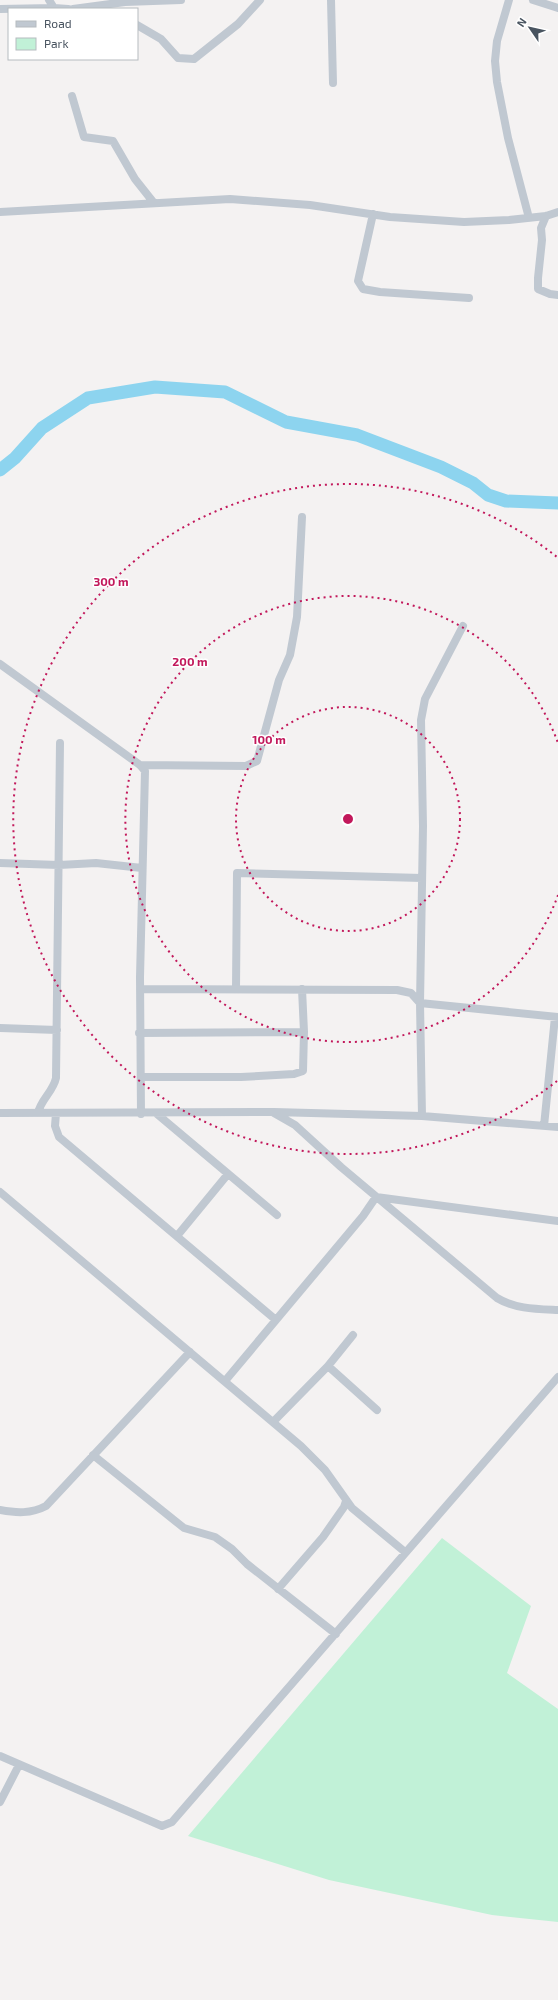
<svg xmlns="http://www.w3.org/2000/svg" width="558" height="2000" font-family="'Exo 2',sans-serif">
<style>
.green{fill:#c1f1d7}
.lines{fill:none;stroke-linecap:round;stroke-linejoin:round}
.river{stroke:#8dd4ef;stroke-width:13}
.minor{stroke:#c0c8d1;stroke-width:8}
.ring{fill:none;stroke:#c2185b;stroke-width:2;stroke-dasharray:2 4}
.centre{fill:#c2185b;stroke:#fff;stroke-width:2}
.ring-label{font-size:12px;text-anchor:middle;font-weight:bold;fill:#c2185b;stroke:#fff;stroke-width:3;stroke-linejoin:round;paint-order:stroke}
</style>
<rect width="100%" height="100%" fill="#f4f2f2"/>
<path class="green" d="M442,1538l89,68 -24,67 51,36v213l-66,-7 -163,-35 -141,-44z"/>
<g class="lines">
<path class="river" d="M0,470l15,-12 27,-30 46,-30 67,-11 70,5 61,30 71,13 84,32 32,16 15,12 18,6 52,2"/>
<path class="minor" d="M49,0l5,8 14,1
M331,0l2,83
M509,0l-12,41 -2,20 2,21 11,56 21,80
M533,0l25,8
M0,9l54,-1
M73,9l52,-7 56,-2
M137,25l24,14 17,19 16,1 44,-35 22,-24
M72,96l12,41 29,4 22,38 19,24
M0,212l230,-13 80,6 80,12 74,5 45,-2 37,-4 12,-4
M373,214l-15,67 5,8 17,3 89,6
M546,216l-5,12 1,12 -4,38v11l12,5 8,1
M0,664l140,101 5,6 -5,206 1,137
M140,765l106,1 11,-5 22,-81 11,-25 7,-38 5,-100
M0,863l59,2 37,-2 46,5
M236,988l1,-115 185,5
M140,989l257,1 14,3 9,10 138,14
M0,1028l57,2
M139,1033l165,-1
M141,1077h100l53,-3 9,-3 1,-39 -2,-43
M0,1113l274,-1 148,4 136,11
M38,1113c3,-14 15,-21 18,-35l4,-335
M56,1113l-1,13 4,11 217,183
M274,1113l21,12 46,42 156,131c18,11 40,11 61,12
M157,1114l120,101
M422,1116l-2,-113 3,-177 -2,-106 4,-21 38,-73
M544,1126l11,-109
M0,1192l301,254 24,24 27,38 53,44
M177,1236l51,-62
M328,1366l49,44
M225,1381l138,-165 13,-19 182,24
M273,1422l55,-56 25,-31
M93,1455l91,73 31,9 17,12 15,15 89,70
M0,1510c16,3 31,4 46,-4l144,-154
M278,1589l45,-52 21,-30 2,-6
M0,1756l162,70 10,-4 386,-445
M0,1802l19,-37"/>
</g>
<g class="ring">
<circle cx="348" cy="819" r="112"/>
<path d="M558 895A223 223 0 1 1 558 743"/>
<path d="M557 1081A335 335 0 1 1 557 557"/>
</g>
<circle cx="348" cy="819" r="6" class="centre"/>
<g class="ring-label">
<text x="111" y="586">300 m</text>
<text x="190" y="666">200 m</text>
<text x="269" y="744">100 m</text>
</g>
<rect x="8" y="8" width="130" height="52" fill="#ffffff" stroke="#b6bbbf"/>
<rect x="16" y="21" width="20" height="6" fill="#c0c8d1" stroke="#b6bbbf"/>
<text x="44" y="28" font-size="12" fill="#495460">Road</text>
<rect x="16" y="38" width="20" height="12" fill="#c1f1d7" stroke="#b6bbbf"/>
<text x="44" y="48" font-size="12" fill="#495460">Park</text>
<g transform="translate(530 28) rotate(304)" stroke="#ffffff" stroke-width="3" paint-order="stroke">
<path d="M0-3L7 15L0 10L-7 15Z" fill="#495460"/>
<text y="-6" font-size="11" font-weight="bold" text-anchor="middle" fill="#495460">N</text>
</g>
</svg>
